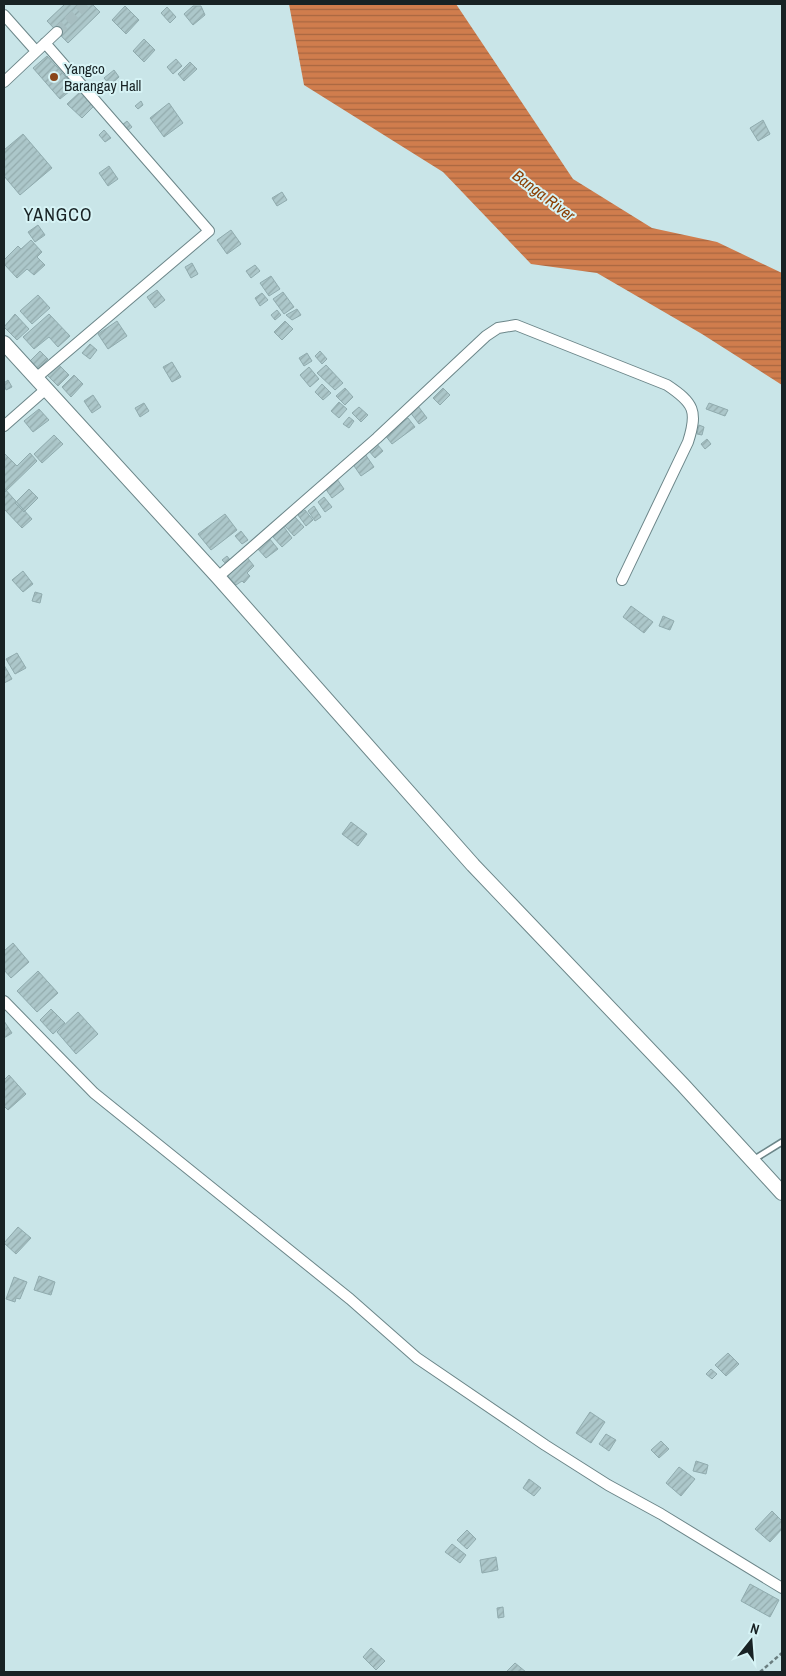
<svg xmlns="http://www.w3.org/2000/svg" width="786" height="1676" font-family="'Archivo Narrow',sans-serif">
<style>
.water{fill:url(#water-rules)}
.building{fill:url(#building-hatch);stroke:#90abae}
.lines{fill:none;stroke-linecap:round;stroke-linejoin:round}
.street-tunnel{stroke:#a6bec1;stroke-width:10;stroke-dasharray:10 5;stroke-linecap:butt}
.lane-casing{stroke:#6c8689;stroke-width:8}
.street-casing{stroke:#6c8689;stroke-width:12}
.secondary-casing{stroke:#6c8689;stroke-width:16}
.path{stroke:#6a7d7f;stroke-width:2.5;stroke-dasharray:4 2.5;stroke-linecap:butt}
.lane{stroke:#fff;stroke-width:5}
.street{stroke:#fff;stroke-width:10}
.secondary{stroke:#fff;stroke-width:14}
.poi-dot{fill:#8a461a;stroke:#d6f3f5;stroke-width:2}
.labels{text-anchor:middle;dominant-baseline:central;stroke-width:4;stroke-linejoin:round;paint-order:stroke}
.poi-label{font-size:15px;fill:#182224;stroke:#d6f3f5;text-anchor:start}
.water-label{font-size:16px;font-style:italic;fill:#8b3f03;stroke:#d6f3f5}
.quarter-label{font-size:18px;letter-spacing:1px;fill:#182224;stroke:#d6f3f5}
</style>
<defs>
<pattern id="water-rules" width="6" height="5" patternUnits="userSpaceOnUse" patternTransform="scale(1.25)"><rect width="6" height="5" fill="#d07d4d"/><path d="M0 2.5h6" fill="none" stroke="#a86640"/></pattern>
<pattern id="building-hatch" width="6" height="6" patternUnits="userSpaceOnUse" patternTransform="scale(1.25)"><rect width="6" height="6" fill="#acc7ca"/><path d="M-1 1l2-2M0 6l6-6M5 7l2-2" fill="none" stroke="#93abad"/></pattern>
</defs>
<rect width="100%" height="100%" fill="#c9e5e8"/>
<path class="water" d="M289,4h167l117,175 79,49 65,14 65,31v112l-80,-51 -105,-61 -66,-9 -88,-92 -139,-87z"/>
<path class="building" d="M65,4h27l8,8 -32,31 -21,-22z
M125,6l14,14 -13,14 -14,-14z
M193,6h8l4,9 -12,10 -9,-11z
M167,7l9,10 -6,6 -9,-10z
M144,39l11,11 -11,12 -11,-11z
M47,56l28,31 -15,12 -27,-31z
M176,59l6,7 -9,8 -6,-7z
M190,62l7,7 -13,12 -6,-7z
M114,70l5,7 -9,8 -6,-7z
M80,92l14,14 -12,12 -15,-14z
M141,101l2,4 -5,4 -3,-3z
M169,103l14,20 -19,14 -14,-19z
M763,120l7,14 -12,7 -8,-13z
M127,121l5,6 -5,4 -5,-6z
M104,130l7,8 -6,4 -6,-7z
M23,134l29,34 -32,27 -16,-19v-26z
M109,166l9,13 -10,7 -9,-13z
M282,192l5,8 -10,6 -5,-8z
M38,225l7,10 -10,7 -7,-10z
M231,230l10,14 -14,10 -10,-14z
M31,240l11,12 -5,5 8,8 -11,10 -7,-6 -10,9 -13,-14v-4l14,-14 3,3z
M192,263l6,11 -7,4 -6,-11z
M255,265l5,6 -9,7 -5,-7z
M271,276l9,13 -11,7 -9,-13z
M157,290l8,10 -10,8 -8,-11z
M283,292l11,15 -10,7 -11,-15z
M262,293l6,7 -8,6 -5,-8z
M38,295l12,13 -18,16 -12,-13z
M297,309l4,6 -9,5 -6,-5z
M277,310l4,5 -6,5 -4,-5z
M15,314l14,15 -12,11 -13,-13z
M49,314l21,22 -12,11 -9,-10 -15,12 -11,-12z
M117,321l10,15 -19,13 -10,-15z
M285,321l8,8 -11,11 -8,-8z
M90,344l7,6 -7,9 -8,-6z
M40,351l8,8 -11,11 -8,-8z
M320,351l7,8 -5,5 -7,-8z
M307,353l5,8 -8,5 -5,-8z
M172,362l9,15 -9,5 -9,-15z
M58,364l11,11 -11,11 -11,-11z
M326,365l17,18 -8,7 -18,-17z
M309,367l10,12 -9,8 -10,-12z
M74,375l9,9 -12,13 -9,-10z
M8,380l4,7 -6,3 -2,-7z
M322,384l9,9 -8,7 -8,-8z
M345,388l8,9 -8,8 -9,-9z
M443,388l7,7 -10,10 -7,-7z
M93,395l8,12 -9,6 -8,-12z
M339,402l8,7 -8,9 -8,-7z
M144,403l5,8 -9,6 -5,-9z
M709,403l19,7 -3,6 -19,-7z
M418,406l9,12 -8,6 -9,-12z
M359,407l9,8 -7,7 -9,-9z
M39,409l10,11 -16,12 -9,-11z
M349,417l5,4 -5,7 -6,-4z
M408,418l7,9 -23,17 -7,-9z
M699,425l5,2 -2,8 -5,-1z
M54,435l9,9 -21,19 -8,-9z
M707,439l4,5 -6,5 -4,-5z
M376,443l7,8 -8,7 -7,-8z
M30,453l7,8 -33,32v-38l1,-1 12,12z
M365,454l9,13 -13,9 -9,-13z
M337,479l7,10 -12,9 -7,-10z
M4,488l28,31 -10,9 -18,-19z
M29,489l9,9 -14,14 -9,-9z
M324,497l8,10 -7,5 -7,-10z
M314,506l7,11 -6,4 -7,-10z
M305,510l8,10 -7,6 -8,-11z
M225,514l12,16 -26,20 -13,-16z
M295,517l9,10 -10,9 -9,-10z
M284,527l8,11 -10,9 -9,-10z
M241,531l7,9 -6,4 -7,-8z
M269,538l9,11 -12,9 -9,-10z
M227,556l4,5 -4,4 -5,-5z
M246,556l8,10 -7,7 3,3 -6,7 -2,-2 -6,4 -10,-11z
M23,571l10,13 -10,8 -11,-12z
M35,592l7,2 -2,9 -8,-2z
M631,606l22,16 -9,11 -21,-16z
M663,616l11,5 -4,9 -11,-4z
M17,653l9,15 -11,6 -9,-15z
M4,665l8,14 -8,4z
M351,822l16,12 -9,12 -16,-12z
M13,943l16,19 -18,16 -7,-8v-19z
M38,971l20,22 -21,19 -20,-21z
M51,1009l14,14 -12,11 -13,-14z
M78,1012l20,22 -22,20 -19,-22z
M4,1021l8,12 -8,5z
M9,1075l17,19 -18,16 -4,-4v-26z
M18,1227l13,11 -15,16 -12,-11z
M39,1276l16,6 -4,13 -17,-5z
M14,1277l13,5 -7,17 -4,-1 -1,4 -9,-3z
M728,1353l11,11 -13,12 -11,-11z
M711,1369l6,5 -5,5 -6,-5z
M590,1412l15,10 -14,21 -15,-10z
M606,1434l10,6 -7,11 -10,-7z
M661,1441l8,8 -10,9 -8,-8z
M696,1461l12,4 -2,9 -13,-3z
M679,1467l16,12 -14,17 -15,-13z
M529,1479l12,9 -7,8 -11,-8z
M772,1511l10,10v8l-12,13 -15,-13z
M467,1530l9,9 -9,10 -10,-9z
M452,1544l14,11 -6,8 -15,-11z
M496,1557l2,13 -16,3 -2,-13z
M750,1584l29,16 -9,17 -29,-16z
M503,1607l1,10 -6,1 -1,-10z
M371,1648l14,13 -9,9 -13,-13z
M515,1663l11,9h-20z"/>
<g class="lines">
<path class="street-tunnel" d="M57,32l29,-28"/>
<defs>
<path id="lane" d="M753,1160l29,-18"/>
<path id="street" d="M4,15l32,36
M4,82l53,-50
M36,378l173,-147 -164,-188
M4,426l42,-37
M218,577l159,-139 109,-102 12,-8 18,-3 151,60c27,18 31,26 21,57l-66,138
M4,1001l90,92 256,206 67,59 128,87 63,40 53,29 121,74"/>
<path id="secondary" d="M4,343l214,234 255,288 210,220 99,108"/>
</defs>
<use href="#lane" class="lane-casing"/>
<use href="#street" class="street-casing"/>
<use href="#secondary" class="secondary-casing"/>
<path class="path" d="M760,1672l22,-19"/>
<use href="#lane" class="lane"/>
<use href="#street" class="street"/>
<use href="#secondary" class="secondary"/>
</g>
<circle class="poi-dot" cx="54" cy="77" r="5"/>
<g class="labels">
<g class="poi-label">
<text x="64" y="68">Yangco<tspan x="64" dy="17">Barangay Hall</tspan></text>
</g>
<g class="water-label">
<text transform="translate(544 195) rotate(37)">Banga River</text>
</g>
<g class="quarter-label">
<text x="58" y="214">YANGCO</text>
</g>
</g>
<rect width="786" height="1676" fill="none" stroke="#182224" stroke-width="10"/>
<g transform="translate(751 1641) rotate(17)" stroke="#d6f3f5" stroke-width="4" paint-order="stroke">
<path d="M0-4L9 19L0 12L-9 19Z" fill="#182224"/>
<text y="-8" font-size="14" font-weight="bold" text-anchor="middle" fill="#182224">N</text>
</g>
</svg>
